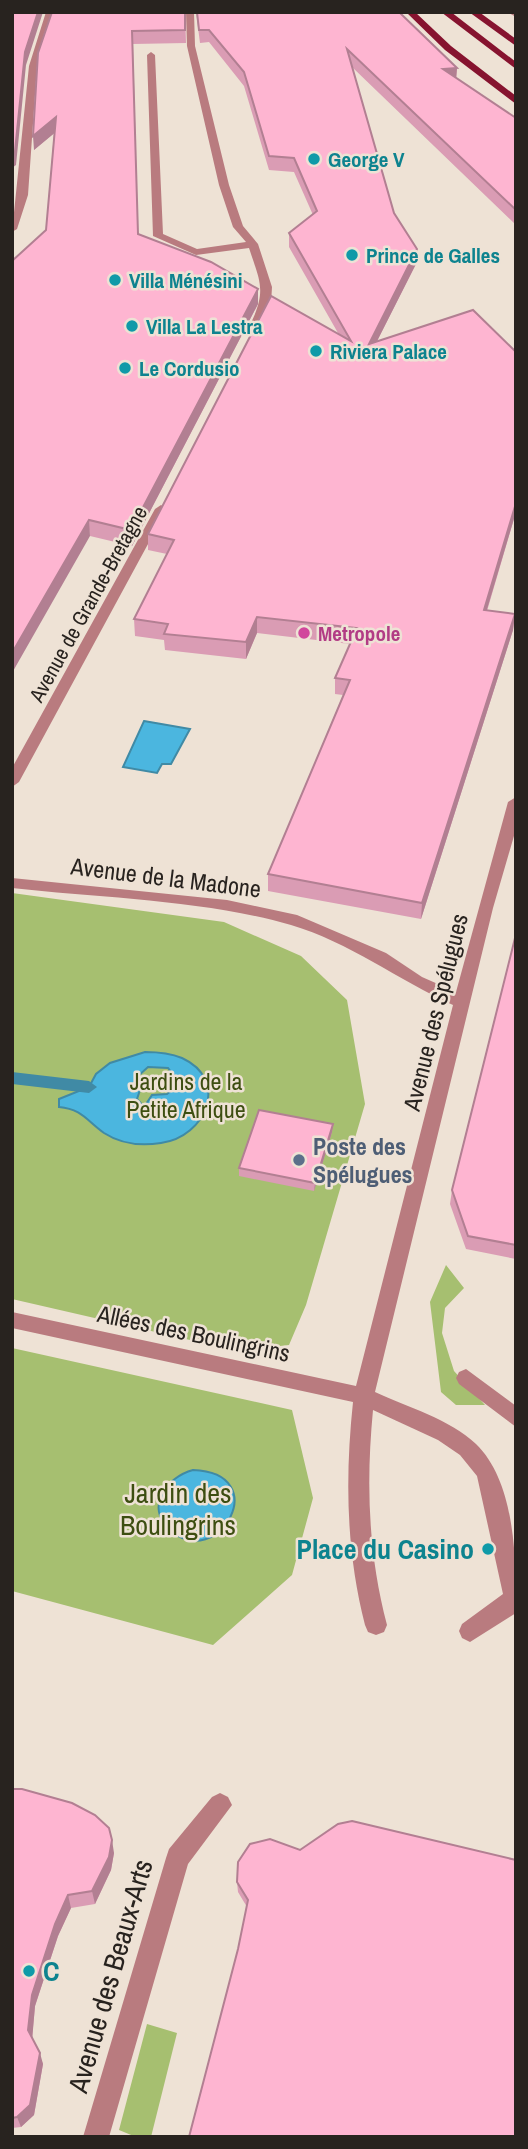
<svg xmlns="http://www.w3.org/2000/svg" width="528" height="2149" font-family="'Archivo Narrow',sans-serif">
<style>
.green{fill:#a6bf70}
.water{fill:#4bb6df;stroke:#408aa5;stroke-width:2;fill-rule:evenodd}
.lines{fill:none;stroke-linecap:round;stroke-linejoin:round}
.stream{fill:#408aa5;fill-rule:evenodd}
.minor{fill:#b97b7f;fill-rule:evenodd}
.major{fill:#86132f;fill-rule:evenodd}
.wall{fill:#da9cb4}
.shaded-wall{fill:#b27f92}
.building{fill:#feb5d1;stroke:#b27f92;stroke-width:2}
.culture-dot{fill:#0f9aa8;stroke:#eee2d5;stroke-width:2.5}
.hotel-dot{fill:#d1479c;stroke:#eee2d5;stroke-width:2.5}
.service-dot{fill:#5c6f8a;stroke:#eee2d5;stroke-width:2.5}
.labels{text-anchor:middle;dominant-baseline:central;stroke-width:5;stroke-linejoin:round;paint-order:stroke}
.far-culture-label{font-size:21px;font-weight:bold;fill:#0d838f;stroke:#eee2d5;text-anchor:start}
.far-street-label{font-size:21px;fill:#28231f;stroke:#eee2d5}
.far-hotel-label{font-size:21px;font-weight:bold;fill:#b23c85;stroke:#eee2d5;text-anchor:start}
.street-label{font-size:24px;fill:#28231f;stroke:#eee2d5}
.park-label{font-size:24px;fill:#3d4e11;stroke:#eee2d5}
.service-label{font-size:24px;font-weight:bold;fill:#4e5e75;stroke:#eee2d5;text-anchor:start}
.near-park-label{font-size:28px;fill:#3d4e11;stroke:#eee2d5}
.near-culture-label{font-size:28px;font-weight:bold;fill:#0d838f;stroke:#eee2d5;text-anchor:end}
.near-street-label{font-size:28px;fill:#28231f;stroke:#eee2d5}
</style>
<rect width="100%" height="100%" fill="#eee2d5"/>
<path class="green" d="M12,893l212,29 77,34 46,44 18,104 -59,201 -17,40 -51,6 -226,-52z
M446,1265l18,23 -19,20 -3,25 12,38 31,34h-29l-15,-13 -11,-90z
M12,1348l280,62 21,88 -21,77 -79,70 -201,-54z
M147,2024l30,9 -26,104h-15l-17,-7z"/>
<path class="water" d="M144,721l46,8 -19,35h-9l-5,9 -34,-6z
M145,1052c12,0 25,1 37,6 48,22 24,79 -21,85 -19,3 -40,1 -57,-10 -17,-12 -22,-24 -45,-26v-8l30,-12 7,-13 14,-11zM148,1067l20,1 6,8 -2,14 -5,4 -15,1 -8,12 -7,-8 4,-12 -4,-10z
M193,1470c82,3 25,103 -23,60 -26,-24 -3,-53 23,-60z"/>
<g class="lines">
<path class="stream" d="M12,1072l77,9 8,6 -8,6 -77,-9z"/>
<path class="minor" d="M46,12h8l-17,54 -9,129 -11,34 -5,3 17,-166z
M186,12h8l1,34 34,139 14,41 15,18 14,43 -1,17 -9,21 -6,3 -6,-3c17,-35 10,-43 -1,-77l-53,7 -43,-19 -6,-181 4,-3 4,3 8,179 34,15 49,-7 -13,-15 -14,-42 -32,-139z
M507,12h9v5z
M161,505l6,4 -148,273 -7,5v-19l143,-259z
M516,797v32l-23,79 -118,484c32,15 75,27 101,52 40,39 40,116 40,169l-46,29 -8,-4 -3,-7 3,-7 41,-30 -26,-118 -17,-21 -22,-15 -65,-30c-7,73 -5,143 14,215l-3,7 -8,3 -8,-3 -3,-7c-19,-74 -20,-147 -12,-223l-341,-74v-16l344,74 97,-381c-55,-25 -104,-63 -162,-80 -86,-25 -189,-27 -279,-37v-10l215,22 70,15 89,38 36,24 34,15 52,-190z
M466,1369l50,37v21l-57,-43 -3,-6 3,-6z
M220,1793l8,4 4,8 -44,59 -79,273h-26l83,-279 3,-9 43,-52z"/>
<path class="major" d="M406,12h9l36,34 65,50v8l-71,-54z
M441,12h10l65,50v7z
M469,12h10l37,27v7z"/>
</g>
<path class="wall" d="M52,12h133l1,31 -53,1 5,190 120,70 -126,242 -42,-10 -44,-306 8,-97 -20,17z
M196,12h203l58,56 -1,10 60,40v107l-164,-158 42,146 23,36 -1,15 -39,77 139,171 -29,99 28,3 -2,16 -92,289 -153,-28v-17l75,-179 -8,-1v-16l15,-34 -93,-11 -11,26 -81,-9 -1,-10 -29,-4 -1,-17 33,-65 -19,-4v-16l190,-201 -49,-86v-14l24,-18 -19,-43 -25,-2 -25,-84 -35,-44 -9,1z
M516,934v325l-50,-10 -16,-45 2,-14z
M333,1124l-1,8 -18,59 -75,-15v-8z
M12,1789l102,64 -3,17 -16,34 -24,4 -13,28 -23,70 -3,32 11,26 -9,51 -13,12 -9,1z
M270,1839l-23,68 -9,-15 -1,-10z"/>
<path class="shaded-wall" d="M38,12h5l-17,53 -10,100 -4,3v-15l13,-101z
M457,68l-1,13 -13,-12z
M56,117l1,14 -23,19 -1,-14z
M417,249l-1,15 -48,95 1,-15z
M258,289v15l-126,242 -1,-16z
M516,503v9l-34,114 2,-16z
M89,520l1,16 -78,137v-20z
M515,614l-2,16 -92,289 1,-16z
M257,617v16l-11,26v-17z
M333,1124l-1,8 -18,59 1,-8z
M112,1840l2,13 -3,17 -16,34 -3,-13z
M68,1895l3,13 -13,28 -23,70 -3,35 -4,-11 4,-35 23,-71z
M40,2053l3,11 -9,51 -13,12 -4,-10z"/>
<path class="building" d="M12,12h26l-13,40 -10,99 -3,2z
M52,12h133v18l-53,1 6,203 73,28 47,27 -127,241 -42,-10 -77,133v-392l34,-31 10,-113 -23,19 5,-83z
M197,12h202l58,56 -14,1 73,49v92l-169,-161 47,164 23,36 -48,95 104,-34 43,42v151l-32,107 31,4 -93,289 -154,-29 82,-194 -15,-2 22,-50 -100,-11 -11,25 -82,-8 4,-10 -34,-5 40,-79 -26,-6 123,-238 80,45 -62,-108 28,-22 -23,-53 -25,-2 -25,-84 -35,-42h-10z
M516,934v311l-48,-9 -16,-46z
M259,1110l74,14 -18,59 -76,-15z
M12,1789h10l50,14 23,12 14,13 3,12 -3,17 -17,34 -24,4 -13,29 -23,71 -4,35 12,23 -10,52 -13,12 -5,1z
M352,1821l164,39v277h-327l49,-188 10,-49 -11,-18 1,-20 12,-18 20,-5 30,11 38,-26z"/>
<g class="culture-dot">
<circle cx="314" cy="159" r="7"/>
<circle cx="352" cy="255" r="7"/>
<circle cx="115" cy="280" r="7"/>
<circle cx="132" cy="326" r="7"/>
<circle cx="316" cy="351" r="7"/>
<circle cx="125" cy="368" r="7"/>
<circle cx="488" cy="1549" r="7"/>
<circle cx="29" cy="1971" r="7"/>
</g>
<circle class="hotel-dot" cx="304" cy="633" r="7"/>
<circle class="service-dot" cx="299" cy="1160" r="7"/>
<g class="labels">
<g class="far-culture-label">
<text x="328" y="159">George V</text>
<text x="366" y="255">Prince de Galles</text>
<text x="129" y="280">Villa Ménésini</text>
<text x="146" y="326">Villa La Lestra</text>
<text x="330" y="351">Riviera Palace</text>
<text x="139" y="368">Le Cordusio</text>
</g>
<g class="far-street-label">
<text transform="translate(88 604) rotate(-61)">Avenue de Grande-Bretagne</text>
</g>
<g class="far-hotel-label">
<text x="318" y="633">Metropole</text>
</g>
<g class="street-label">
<text transform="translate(166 877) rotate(7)">Avenue de la Madone</text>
<text transform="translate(435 1012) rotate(-76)">Avenue des Spélugues</text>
<text transform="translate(194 1333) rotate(12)">Allées des Boulingrins</text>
</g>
<g class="park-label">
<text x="186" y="1081">Jardins de la<tspan x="186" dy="28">Petite Afrique</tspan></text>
</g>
<g class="service-label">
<text x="313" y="1146">Poste des<tspan x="313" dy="28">Spélugues</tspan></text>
</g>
<g class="near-park-label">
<text x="178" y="1493">Jardin des<tspan x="178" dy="32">Boulingrins</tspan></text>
</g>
<g class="near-culture-label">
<text x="474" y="1549">Place du Casino</text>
<text x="43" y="1971" text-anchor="start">C</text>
</g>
<g class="near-street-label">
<text transform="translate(110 1976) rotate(-74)">Avenue des Beaux-Arts</text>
</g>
</g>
<rect width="528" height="2149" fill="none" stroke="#28231f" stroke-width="28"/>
</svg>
